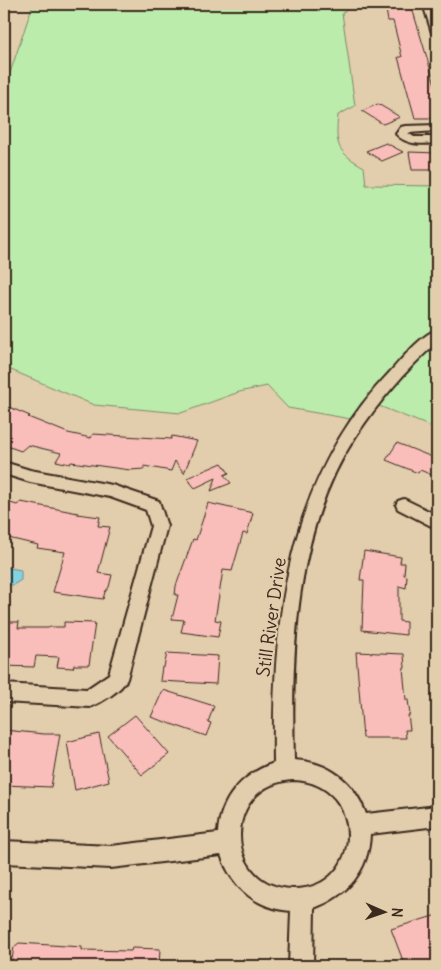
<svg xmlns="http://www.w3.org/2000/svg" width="441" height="970" font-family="Delius,sans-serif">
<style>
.green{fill:#bbecac;stroke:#7b8b65}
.water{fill:#84d3e0;stroke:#678f92}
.building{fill:#f9bdba;stroke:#3b2a1e}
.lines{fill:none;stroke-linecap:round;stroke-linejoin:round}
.street-casing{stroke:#3b2a1e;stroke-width:4}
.street{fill:#e2cdac;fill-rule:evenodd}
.labels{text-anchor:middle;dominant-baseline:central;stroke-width:4;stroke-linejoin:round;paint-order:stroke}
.street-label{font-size:18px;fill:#3b2a1e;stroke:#e2cdac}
</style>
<rect width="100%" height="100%" fill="#e2cdac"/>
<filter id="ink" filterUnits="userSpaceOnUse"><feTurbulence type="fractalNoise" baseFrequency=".02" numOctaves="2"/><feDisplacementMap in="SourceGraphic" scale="10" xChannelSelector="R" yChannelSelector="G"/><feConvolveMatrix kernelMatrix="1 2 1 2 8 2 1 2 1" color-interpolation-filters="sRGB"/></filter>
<g filter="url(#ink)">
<path class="green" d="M33,4h322l-13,9 13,93 -17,9c-3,31 -1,37 26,52l2,18 71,1v139c-32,29 -61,59 -86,94l-63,-11 -21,-22 -28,6 -58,21 -87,-8 -90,-38v-276z
M437,342v87l-58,-23 37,-44z"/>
<path class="water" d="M4,567l17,3v10l-8,5h-9z"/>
<path class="building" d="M385,4l21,1 1,3h5l25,83v27h-22l-17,-61h4l-9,-36h-5z
M378,104l22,13 -17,7 -21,-13z
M386,143l17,9 -21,9 -16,-10z
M409,152l28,1v17h-25z
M9,407l21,9 -2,1 40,16 23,5 2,-4 78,5 1,-3 25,5 -13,32 -9,-12 -4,10 -27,-5v3l-14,1 -59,-8 -1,2 -14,-3 5,-8 -33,-8 -7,6 -17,-6v-33z
M397,443l40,16v18l-17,-7 -2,3 -32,-13z
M222,463l7,10 -5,2 7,8 -20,8 5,-13 -21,10 -8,-10z
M4,501l13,4 4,-3 57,11 -1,1 23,3 -2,9 12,1 -12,46 14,2 -3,12 -4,5 -2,7 -50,-7 12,-40 -28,-4 1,-3 -34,-8z
M208,503l45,10 -6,21 -4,-1 -11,38 -9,-1 -8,50 6,1 -3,16 -37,-5 3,-12 -12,-1 6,-24h-3l1,-9 17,-47 3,1z
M364,551l37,6 -1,6h5l-1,12 3,1 -1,12 -7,-2v35l7,1v13l-44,-5 2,-50h-4z
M4,622h15l-1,6h30l2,-1h14v-5l31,1 -6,42h-15l-1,3 -16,-1 2,-10 -23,-1 -2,11 -30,-1z
M356,652l48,2 1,14h-2l3,32h2l2,15h-2l2,15h-5l1,8h-43z
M167,653l51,3 -2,28 -56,-3 2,-14h2z
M163,690l51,16 -6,16 3,1 -5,13 -55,-19z
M135,715l34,39 -27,21 -34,-39z
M4,730l40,4h16l-9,53 -47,-2z
M99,734l10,47 -34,9 -8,-48z
M437,915v51h-32l-14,-37z
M19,943l63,4v3l49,1 1,-3 28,1 -1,17h-148l3,-19z"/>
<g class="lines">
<defs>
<path id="street" d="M423,4h9l5,16v16l-5,-3z
M437,125v6l-29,2 6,4h23v6c-14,1 -30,3 -41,-9l5,-7 4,-1z
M437,330v12c-31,28 -58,59 -81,94 -62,94 -65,216 -62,324 35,2 60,21 72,54l71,-8v20l-67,8c-1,37 -23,62 -56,74l-1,58h-24l2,-55c-35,-2 -59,-24 -70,-56l-110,13 -107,-5v-22l107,5 107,-13c2,-34 24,-59 56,-70 -2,-143 12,-282 116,-391 10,-11 33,-39 47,-42zM294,780c73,3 71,109 0,109 -71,0 -73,-106 0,-109z
M4,462l26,8 82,15 47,16 8,25 -40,153c-6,12 -25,23 -37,28l-86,-5v-18l83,5 22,-15 42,-148 -5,-16 -36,-13 -80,-15 -26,-8z
M404,499l33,16v14l-39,-20 -2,-4 2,-4z"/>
</defs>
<use href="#street" class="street-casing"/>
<use href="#street" class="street"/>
</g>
</g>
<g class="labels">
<g class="street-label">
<text transform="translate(271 617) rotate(-82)">Still River Drive</text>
</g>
</g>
<rect width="441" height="970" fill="none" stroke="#e2cdac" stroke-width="20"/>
<rect x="10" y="10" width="421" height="950" fill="none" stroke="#3b2a1e" stroke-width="2" filter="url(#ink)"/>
<g transform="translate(384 912) rotate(92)" stroke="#e2cdac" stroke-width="4" paint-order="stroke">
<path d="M0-4L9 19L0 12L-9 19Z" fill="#3b2a1e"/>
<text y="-8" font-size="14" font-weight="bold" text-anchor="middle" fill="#3b2a1e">N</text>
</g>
</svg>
